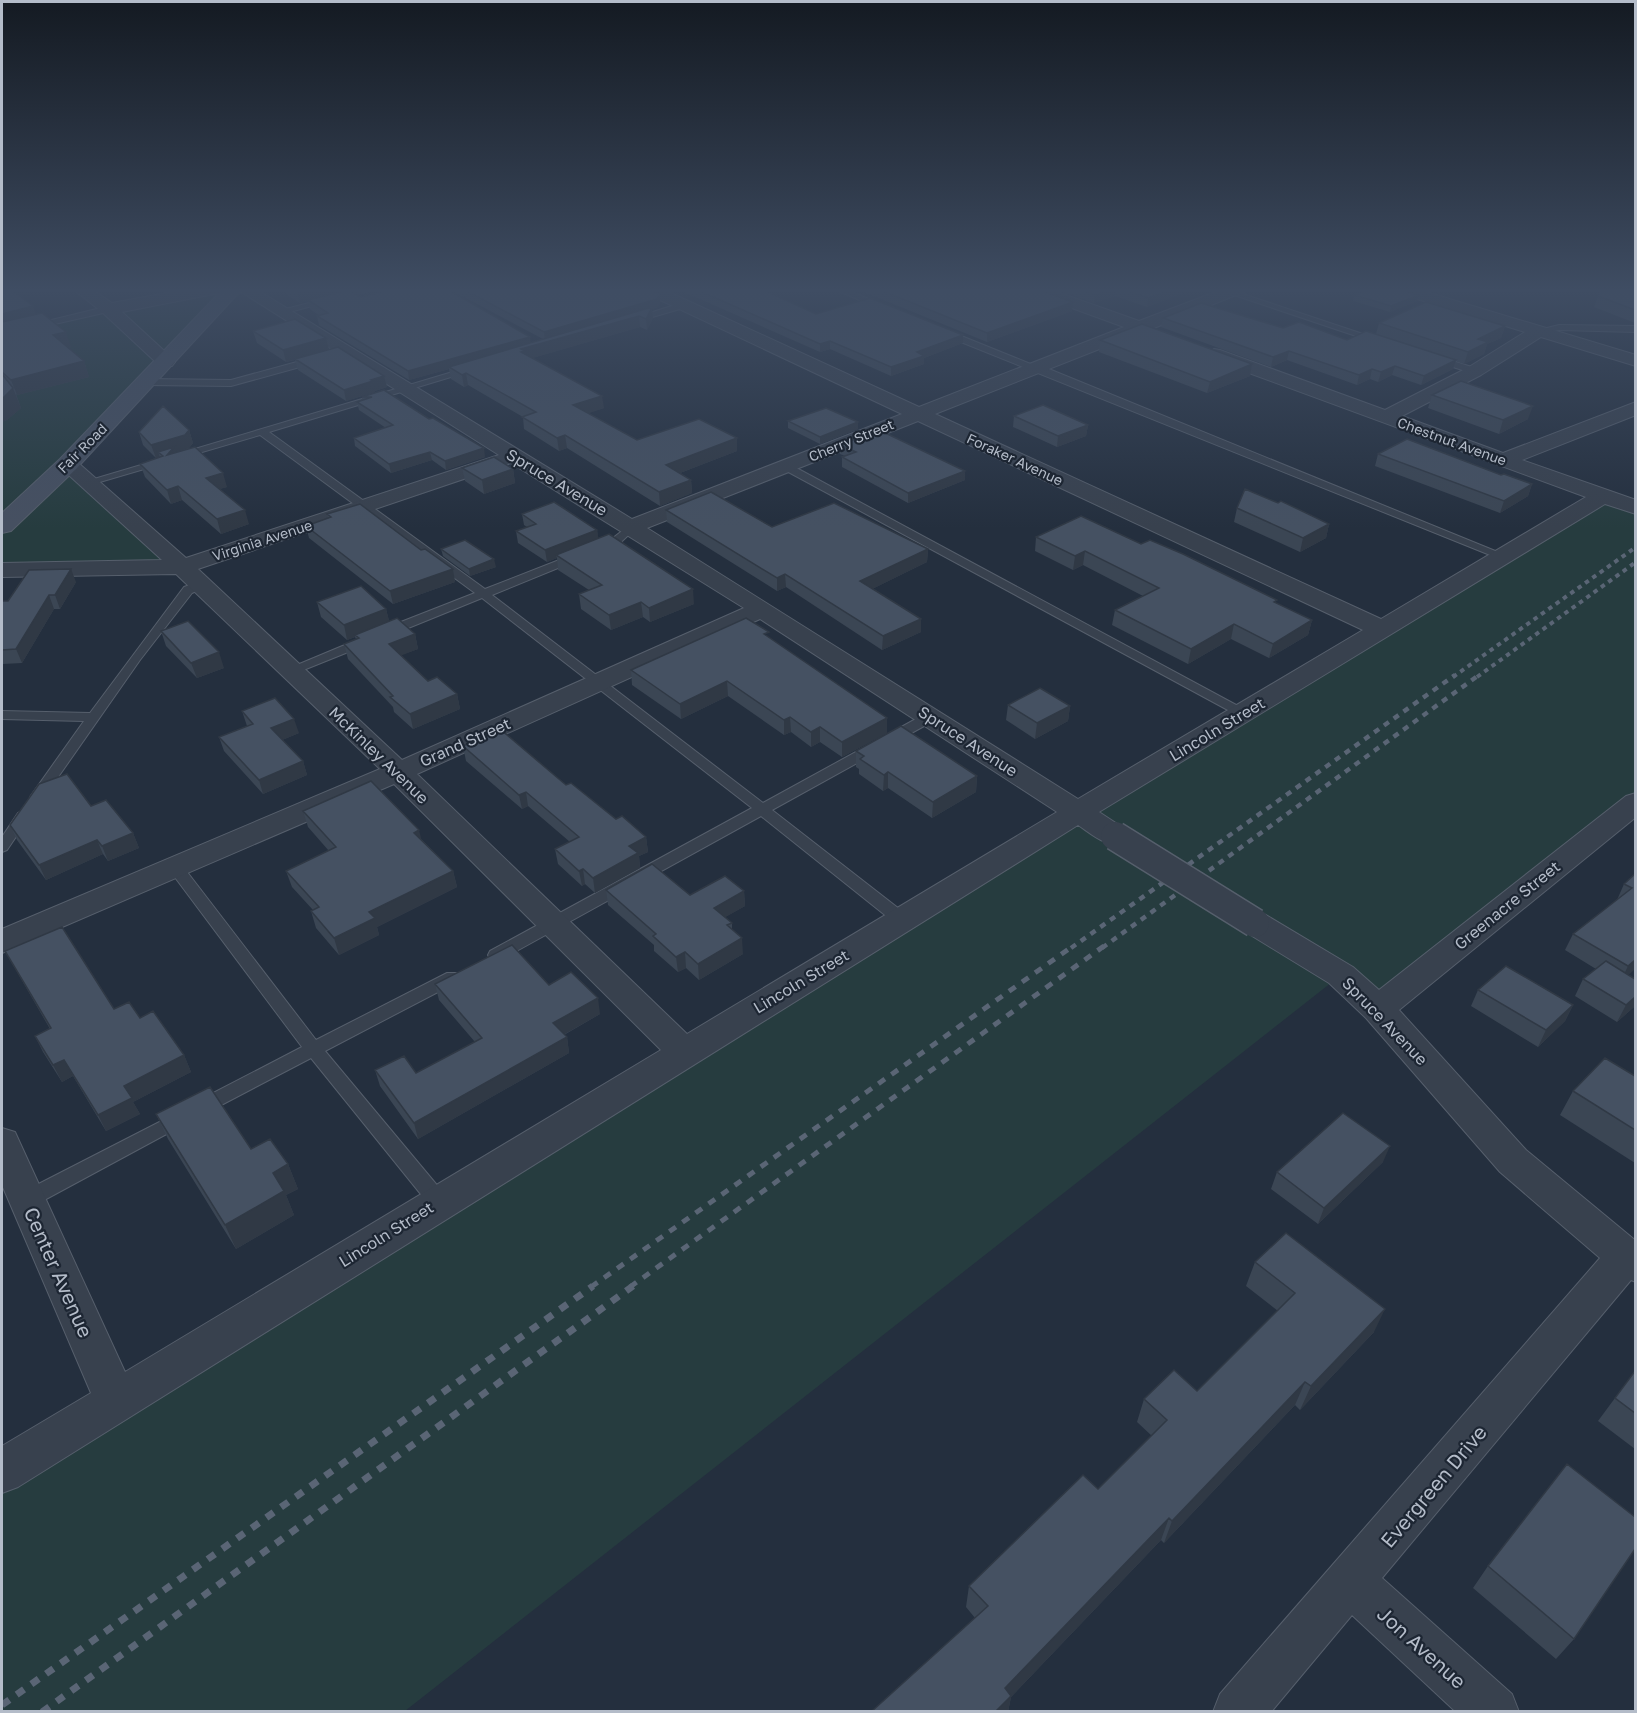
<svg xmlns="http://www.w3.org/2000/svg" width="1637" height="1713" font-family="'Golos Text',sans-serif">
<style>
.green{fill:#263c3f}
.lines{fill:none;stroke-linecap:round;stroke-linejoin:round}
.lane-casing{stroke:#565f6c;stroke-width:2}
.street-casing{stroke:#565f6c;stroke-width:2}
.secondary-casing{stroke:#565f6c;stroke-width:2}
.lane{fill:#38414e;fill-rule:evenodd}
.street{fill:#38414e;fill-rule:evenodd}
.secondary{fill:#465061;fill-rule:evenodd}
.rail-far3{stroke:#5a6575;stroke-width:4;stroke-dasharray:4.5 4.5;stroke-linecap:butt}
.rail-far2{stroke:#5a6575;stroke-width:4.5;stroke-dasharray:6 6;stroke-linecap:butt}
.rail-far1{stroke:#5a6575;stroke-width:5;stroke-dasharray:8 8;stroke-linecap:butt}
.rail{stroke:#5a6575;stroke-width:7;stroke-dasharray:9 9;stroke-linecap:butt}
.street-bridge-casing{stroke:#565f6c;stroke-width:31;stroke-linecap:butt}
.street-bridge{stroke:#38414e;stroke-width:28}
.wall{fill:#3b4654}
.shaded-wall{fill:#303945}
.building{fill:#455162;stroke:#303945;stroke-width:1.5}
.labels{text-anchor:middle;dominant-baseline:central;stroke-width:4.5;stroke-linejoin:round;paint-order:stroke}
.far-street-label{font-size:14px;fill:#b4bcc9;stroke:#1d2633}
.street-label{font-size:16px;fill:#b4bcc9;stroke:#1d2633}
.near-street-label{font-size:20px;fill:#b4bcc9;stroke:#1d2633}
</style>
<rect width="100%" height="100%" fill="#242f3e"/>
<path class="green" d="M2,288h51l-40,9 29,28 177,-37h15l-166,176 114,103 -180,3z
M1603,496l32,12v294l-257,207 -37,-34 -936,736 -403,1v-241l682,-419z"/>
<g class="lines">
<defs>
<path id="lane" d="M367,288h13l-98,26 -4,-3z
M832,288h11l44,19 -7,2z
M1213,288h12l156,52 -7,2z
M684,302l4,3 -1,2 -52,15 -4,-3z
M109,306l4,3 -1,2 -110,25v-4z
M1559,325l77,1v6l-77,-2 -20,4 -4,-3z
M944,329l89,36h6l471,192 -6,3 -4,-1 -559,-225v-4z
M1437,356l41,13 2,2 -5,3 -41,-13 -2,-2z
M315,357l3,1v4l-87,24 -84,-1 -5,-3 5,-3 84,1z
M466,368l8,2 -205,62 216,157 87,-34h8v4l-88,36 271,208 162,-89h10l2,3 -2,3 -163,90 135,105 2,4 -2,4h-12l-134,-107 -259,143h-12l-2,-4 2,-4 262,-143 -270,-210 -91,37h-8v-6l92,-36 -215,-158 -167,49 -9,-2z
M781,464h8l462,249 -7,4 -5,-1 -458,-248z
M631,524l6,3 -16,15 -23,9 -6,-3 21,-10z
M201,581l4,2v4l-13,6 -52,67 -98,140h-10l-2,-3 54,-76 -82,-2v-8l88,2 94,-126z
M364,637l4,1v6l-72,29 -5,1 -6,-4z
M23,811l7,5 -23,34 -5,2v-15l16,-24z
M176,863l5,1 135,176 131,-67h12l2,4 -2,4 -134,70 121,145 3,6 -3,6 -7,2 -7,-2 -121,-150 -105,55 -6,2 -6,-2 -3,-5 3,-5 108,-56 -131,-175 -3,-4 3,-4z
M179,1112l6,2 3,5 -3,5 -150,81 -7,2 -7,-2 -3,-6 3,-6z"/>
<path id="street" d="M72,288h18l22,15 82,-15h33l-8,5 -97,19 50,46 3,4 -3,4h-12l-57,-53z
M235,288h19l378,231 270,-105 -261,-123 -2,-3h21l259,119 205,-80 -99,-36 -2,-3h23l93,33 87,-33h22l-2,3 -92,37 -1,6 -13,-1 -205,81 446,205 205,-122 -378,-139 -3,-4 9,-5 6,1 165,60 84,-43 56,-35 -134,-41 -2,-3h24l223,67v11l-95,-29 -60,38 -79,41 101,37 133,-51v13l-114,45 114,40v14l-31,-10 -506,308 26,17 5,7 -5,7c-19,5 -32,-8 -47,-18l-1060,662 -16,6v-47l89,-53 -89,-208v-57l13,4 5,11 105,229 536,-322 -267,-266 -392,169v-24l378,-160 -204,-195 -174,3v-14l160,-3 -101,-92 -3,-4 3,-4h14l111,98 313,-103zM918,421l445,209 -285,169 -431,-271zM511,463l233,145 -342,152 -204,-191zM760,619l297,193 -370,222 -270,-260z
M1636,793v24l-237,193 127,140 110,91v41l-5,-2 -249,298 130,116 7,18h-63l-104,-97 -81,97h-58l7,-18 380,-436 -100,-86 -134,-154 -37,-35 -85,-52 -5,-8 5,-8 11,-3 11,3 87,52 26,23 247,-194z"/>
<path id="secondary" d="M224,288h19l-167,181 -65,62 -9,2v-20l58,-54z"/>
</defs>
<use href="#lane" class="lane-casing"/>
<use href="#street" class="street-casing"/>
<use href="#secondary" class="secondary-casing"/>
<use href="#lane" class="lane"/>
<use href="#street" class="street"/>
<use href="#secondary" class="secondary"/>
<path class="rail-far3" d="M1453,677l183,-130
M1477,677l159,-115"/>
<path class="rail-far2" d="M1071,948l384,-273
M1102,948l377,-273"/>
<path class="rail-far1" d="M591,1287l482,-341
M630,1287l474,-341"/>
<path class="rail" d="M2,1705l591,-419
M42,1712l591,-426"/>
<defs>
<path id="street-bridge" d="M1115,836l140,87"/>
</defs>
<use href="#street-bridge" class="street-bridge-casing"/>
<use href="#street-bridge" class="street-bridge"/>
</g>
<path class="wall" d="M2,288l34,27 35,32 -3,1 16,13 5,16 -72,18 -1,-1 5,14 -14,12 -5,2z
M285,288h55v4l191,51 12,-4 -96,-51h198l15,15 -2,4 -6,2 1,9 -6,12 -7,-3 -108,31 72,50 -16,5 49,27 100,-2v13l-57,22 11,7 1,13 -32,13 -93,-58 -8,3 -35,-22 -1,-12 -55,-32 -4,2 -13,-8 -2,-10 -40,11 -90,-55 -2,-9h3l-10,-7 -2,-8 -8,2 -13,-8z
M675,288h84l57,26 147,29 -39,15v6l-33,12 -61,-27 -10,3z
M854,288h180l38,23 -85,31z
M1052,288h144l-49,19 -32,-11 -21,7z
M1420,288h32l-14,5z
M1601,288l34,2v33l-41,-16z
M1354,295h65l-2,6 -27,11 -37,-11z
M1163,318l120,10 64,12 29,-6 3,-11 126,3 -4,12 -14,6 -3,10 -20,10 -8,-3 -3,8 -32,16 -29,-10 -14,7 -8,-3 -13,6 -70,-25 -16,7 -110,-40z
M253,331l73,7 3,11 55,27 3,11 -12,4v1l-29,9 -48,-31 -3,-10 -9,2 -29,-19z
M1100,340l152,24 -2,12 -43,17 -108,-41z
M384,390l101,67 -39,13 -14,-10 -41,13 -36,-27 -1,-8 32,-10 -27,-18 -2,-8 5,-2v-3z
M1432,395l96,24 -29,15 -71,-26z
M1014,416l74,9 -2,11 -29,11 -44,-20z
M788,421l70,1v7l-38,15 -32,-16z
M189,430l4,13 -4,5 38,39 -8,2 30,35 -28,10 -39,-34 -11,4 -26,-27 -5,-13 20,-7 -4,1 -13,-13 -4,-13z
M840,445l125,35 -57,23 -66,-36v-10l3,-1 -5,-2z
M1378,454l154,30 -4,12 -28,17 -125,-47z
M462,468l51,1 2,14 -31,11 -19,-13z
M1278,503l51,21 -3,14 -26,14 -66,-30 3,-14z
M666,510l106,17 156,22 -1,13 -55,27 49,30v13l-39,18 -96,-63 -9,4 -110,-69z
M327,514l94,36 32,19 2,13 -62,22 -84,-66 -3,-12 22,-8z
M522,514l75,16 1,8 96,66 -44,18 -7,-5 -32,13 -30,-21 -2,-15 10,-4 -31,-20 -1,-12 -10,4 -29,-19 -2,-12 11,-4 -3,-2z
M1036,537l105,7 171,76 -4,15 -39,23 -38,-19 -43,25 -76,-39 3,-15 28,-14 -60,-31 -10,5 -38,-19z
M441,549l55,18 -26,9 -27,-20z
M76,582l-16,27h-6l-32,54 -19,1 -1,2v-65h6z
M317,602l69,7 3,12 26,13 3,15 -17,6 27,26 29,13 3,15 -47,20 -19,-17 -1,-5 -45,-48 -4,-15 12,-5 -1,-2 -8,3 -26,-23z
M161,631l63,37 -27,10 -31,-32z
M769,638l118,80v15l-45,24 -22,-15 -9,5 -20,-15 -7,3 -56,-39 -47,23 -49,-34 -1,-15z
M1008,705l62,1 -2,15 -33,18 -29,-19z
M242,711l57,22 -17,7 21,21 4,14 -44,19 -39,-43 -5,-14 28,-11z
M463,746l103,39 50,34 30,18 2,15 -9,4 1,12 -45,25 -10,-9 -3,2 -24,-22 -3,-15 15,-7 -42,-36 -6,3 -56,-48z
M856,751l121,25 -1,16 -44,26 -44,-30 -5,3 -24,-17v-5l-3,-2z
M91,806l42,27 6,15 -31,13 -5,-7 -57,26 -29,-40 -7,-15z
M303,811l119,29 31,31 4,16 -80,40 2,8 -40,20 -23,-27 -5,-17 2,-1 -21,-23 -6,-16 43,-20 -21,-24z
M1635,874l-6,101 6,31 -18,16 -42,-26 8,-17 13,-10 -31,-19 8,-16 44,-34 7,-16z
M606,890l84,5 54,-4 1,15 -20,11 7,6v7l11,24 -44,26 -13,-12 -8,4 -24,-21v-6l-46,-40z
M5,951l109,58 26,9 44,37 7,17 -58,30 7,12 -34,17 -33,-55 -11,6 -19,-30 -8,-16 15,-7z
M435,984l114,1 51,29 -36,21 3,2 2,16 -151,86 -38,-53 -5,-16 41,3 59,-31 -36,-42z
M1478,990l95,15 -8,16 -27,26 -67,-41z
M1635,1076v87l-75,-48 13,-24z
M156,1114l95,35 37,15 10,25 -12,6 8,20 -58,34 -68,-110z
M1383,1162l-65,62 -47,-35 6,-17z
M1255,1262l119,70 -74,78 -5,-5 -131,138 -3,-3 -150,157 -3,15h-137l104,-94 -9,-11 3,-21 129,-97 54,-53 -15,-14 7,-23 53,-8 81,-80 -32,-25z
M1635,1371v78l-37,-28z
M1488,1566l86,73 -18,20 -83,-71z"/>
<path class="shaded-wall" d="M310,288h30l1,4 -41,11 -3,-12z
M1114,288h2l-1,8 -21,7 1,-8z
M1175,288h21l-49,19 1,-9z
M1440,288h12l-14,5z
M660,294v9l-2,4 -6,2 1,9 -6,12 -1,-11 4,-9 -105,31 -1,-9z
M1419,295l-2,6 -27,11 1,-6z
M1073,302l-1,9 -85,31v-9z
M33,306l5,15 -36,9v-16z
M639,316l1,11 -114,33 -4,4 -1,-15z
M1505,326l-4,12 -14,6 -3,10 -20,10 4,-12 10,-13z
M66,332l5,15 -12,3 -6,-15z
M963,335v8l-39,15v6l-33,12v-9l26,-15z
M530,337l1,8 -82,22v2l-40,11 -1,-9z
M326,338l3,12 -43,12 -3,-12z
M830,341v8l-10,3v-8z
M1289,351l-2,9 -16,7 2,-10z
M1456,360l-3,9 -32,16 3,-9z
M84,361l5,16 -72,18 -6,-15z
M1252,364l-2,12 -43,17 3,-11z
M1395,366l-3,9 -14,7 3,-10z
M1372,369l-2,10 -13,6 2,-10z
M466,373l2,12 -4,2 -2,-12z
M384,376l3,11 -12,4v1l-29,9 -2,-11z
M13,388l8,20 -14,12 -5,2v-23z
M602,396l2,12 -29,10 -2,-13z
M1533,406l-5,13 -29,15 4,-14z
M858,422v7l-38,15v-7z
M1088,425l-2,11 -29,11 1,-11z
M189,430l4,13 -4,5 -22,7 -9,-3 2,5 -4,1 -5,-13z
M565,435l2,13 -8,3 -2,-13z
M737,438v13l-70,27 -1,-13z
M484,448l1,9 -39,13 -1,-9z
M430,452l2,8 -41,13 -2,-9z
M513,469l2,14 -31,11 -2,-14z
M965,471v9l-57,23v-10z
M223,473l4,14 -17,5 -4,-14z
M691,480l1,13 -32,13 -1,-14z
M1532,484l-4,12 -28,17 4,-12z
M178,486l4,14 -11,4 -4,-14z
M245,510l4,14 -28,10 -4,-15z
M1329,524l-3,14 -26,14 3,-14z
M597,530l2,11 -43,14 1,3 -10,4 -2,-12z
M928,549l-1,13 -67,33v-14z
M1085,551l-2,14 -10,5 2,-14z
M494,559l2,8 -26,9 -1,-7z
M71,569l5,13 -16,27 -5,-14z
M453,569l2,13 -62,22 -3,-13z
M785,574l1,13 -9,4v-13z
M693,589l1,15 -44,18 -1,-14z
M49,595l5,14 -32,54 -6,-14z
M641,602l2,15 -32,13 -2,-15z
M386,609l4,15 -35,11v2l-8,3 -3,-15z
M921,619v13l-39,18 1,-14z
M1312,620l-4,15 -39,23 4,-14z
M1234,624l-3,15 -43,25 3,-15z
M415,634l3,15 -26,10 -3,-15z
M219,652l5,16 -27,10 -6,-15z
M727,681l1,15 -47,23 -1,-15z
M457,694l3,15 -47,20 -3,-15z
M1070,706l-2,15 -33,18 2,-16z
M790,717l1,15 -7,3v-15z
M887,718v15l-45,24v-15z
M294,719l5,14 -24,10 -4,-15z
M820,727v15l-9,5v-15z
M303,761l4,14 -44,19 -4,-14z
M888,772v16l-5,3 1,-16z
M977,776l-1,16 -44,26 1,-16z
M526,792l2,14 -6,3 -3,-14z
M419,830l4,16 -9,-13z
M133,833l6,15 -31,13 -6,-15z
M646,837l2,15 -9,4 1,12 -45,25 -2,-15 36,-32z
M97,840l6,14 -57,26 -7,-15z
M583,869l2,15 -3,2 -3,-15z
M453,871l4,16 -80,40 2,8 -40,20 -5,-17 35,-26z
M744,891l1,15 -30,17 -1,-15z
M742,938l1,16 -44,26 -1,-16z
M685,952l1,16 -8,4 -2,-15z
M1635,960v9l-15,14 8,-17z
M1635,997v9l-18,16 9,-17z
M598,998l2,16 -44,25 -3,-16z
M1573,1005l-8,16 -27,26 8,-17z
M567,1037l2,16 -151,86 -4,-16z
M184,1055l7,17 -58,30 7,12 -34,17 -8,-16 26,-29z
M64,1060l9,16 -11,6 -9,-17z
M1390,1146l-7,16 -65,62 6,-16z
M288,1164l10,25 -12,6 8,20 -58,34 -11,-24 48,-52z
M1385,1309l-11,23 -74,78 11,-24z
M1305,1382l-10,23 -131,138 8,-22z
M1169,1518l-8,22 -150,157 -3,15h-13l10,-24z"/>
<path class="building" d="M2,288h7l24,18 -31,8z
M292,288h18l-13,3z
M396,288h49l85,49 -122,34 -91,-55 11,-3 -20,-13 40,-10 13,7z
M461,288h184l15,6 -3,5 -113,33z
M693,288h66l57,26 54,-16 93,37 -46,17 7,4 -33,11 -61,-26 -10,3z
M875,288h159l39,14 -86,31z
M1077,288h37l-19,7z
M1119,288h56l-27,10z
M1373,288h21l25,7 -28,11 -37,-11z
M1601,288h28l6,2v20l-37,-14z
M1426,302l79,24 -27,13 10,3 -20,10 -89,-29z
M1201,303l82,25 16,-6 48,18 19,-9 90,29 -32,16 -29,-10 -14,6 -9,-3 -13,6 -70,-24 -16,6 -110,-39z
M652,307l-6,12 -7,-3 -118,33 4,2 -4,1 81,44 -29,9 64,35 62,-21 38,19 -71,27 25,15 -32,12 -94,-57 -8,3 -35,-21 14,-5 -70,-39 -4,2 -13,-8z
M42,313l24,19 -13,3 31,26 -73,19 -9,-8v-50z
M295,319l31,19 -43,12 -30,-19z
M1142,324l110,40 -42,18 -110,-42z
M338,347l46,29 -13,4 2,1 -29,9 -49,-31z
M2,374l11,14 -11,11z
M1461,381l72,25 -30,14 -71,-25z
M384,390l45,29 4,-1 51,30 -39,13 -15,-9 -41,12 -35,-26 39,-13 -36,-23 15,-5h-10z
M1043,405l45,20 -30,11 -44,-20z
M163,406l26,24 -4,5 -34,10 -12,-13z
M826,408l32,14 -38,15 -32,-16z
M879,430l86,41 -57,22 -66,-36 14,-5 -16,-7z
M1407,439l94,36 3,-1 28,10 -28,17 -126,-47z
M174,447l-7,8 28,-8 28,26 -17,5 39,32 -28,9 -39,-33 -11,4 -27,-26 23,-8 -5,-4z
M494,457l19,12 -31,11 -20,-12z
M1245,489l33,14 3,-2 48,23 -26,14 -66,-30z
M711,492l61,35 62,-24 94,46 -68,32 61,38 -38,17 -98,-62 -8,4 -111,-68z
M554,502l43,28 -52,20 -29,-19 20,-7 -14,-10z
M360,504l61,46 4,-1 28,20 -63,22 -84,-65 25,-9 -4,-3z
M1081,516l60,28 9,-4 33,14 94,46 -3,2 38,18 -39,24 -39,-20 -43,25 -76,-39 44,-22 -74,-37 -10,5 -39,-19z
M609,534l84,55 -44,19 -8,-6 -32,13 -30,-21 23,-9 -46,-30z
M465,540l29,19 -25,10 -28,-20z
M71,569l-16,26h-6l-33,54 -14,1v-49h6l21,-31z
M361,586l25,23 -42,16 -27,-23z
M397,618l18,16 -26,10 39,37 9,-4 20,17 -47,20 -20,-17 3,-1 -49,-52 15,-6 -4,-3z
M746,618l23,14 -5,2 123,84 -45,24 -22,-15 -9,5 -21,-15 -6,3 -57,-39 -47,23 -49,-34z
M188,621l31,31 -28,11 -30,-32z
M1040,688l30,18 -33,17 -29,-18z
M275,698l19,21 -23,9 32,33 -44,19 -40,-43 34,-13 -11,-13z
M901,726l76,50 -44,26 -45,-30 -4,3 -24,-16 4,-3 -8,-5z
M500,729l66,56 5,-2 45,36 6,-3 24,21 -17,9 9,7 -45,25 -10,-9 -4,2 -24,-22 24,-12 -53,-45 -7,3 -56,-49z
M67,774l24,32 15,-6 27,33 -31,13 -5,-6 -58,25 -29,-40 29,-41z
M371,781l48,49 -5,3 39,38 -84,41 6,6 -41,20 -23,-27 8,-4 -33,-36 50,-24 -33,-36z
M652,864l38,31 35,-19 19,15 -30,17 18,15 -5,2 15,13 -44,26 -13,-12 -9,5 -23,-21 3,-2 -50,-44z
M1635,874v86l-7,6 -55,-32 59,-46 -8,-4z
M62,927l52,82 15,-7 11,16 13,-7 31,44 -60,31 8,12 -34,17 -34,-55 -11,5 -18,-29 16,-8 -46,-77z
M512,945l37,40 22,-13 27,26 -45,25 14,14 -153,86 -39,-53 29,-14 12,17 66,-35 -47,-54z
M1606,961l29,18v18l-9,8 -43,-26z
M1506,966l67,39 -27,25 -68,-40z
M1605,1058l30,18v54l-62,-39z
M210,1087l41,62 19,-10 18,25 -15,9 11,18 -59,34 -69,-111z
M1343,1113l47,33 -66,62 -47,-36z
M1286,1233l99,76 -74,77 -6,-4 -133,139 -3,-3 -164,170 6,8 -16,16h-124l117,-106 -19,-20 114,-111 15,14 69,-69 -23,-21 30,-29 23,21 98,-98 -40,-31z
M1635,1371v42l-20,-15z
M1567,1464l68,53v32l-61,90 -86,-73z"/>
<linearGradient id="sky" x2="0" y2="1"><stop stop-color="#141a22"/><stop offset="0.55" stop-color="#3f4d63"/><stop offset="1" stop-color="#3f4d63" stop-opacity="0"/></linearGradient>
<rect width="1637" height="528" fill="url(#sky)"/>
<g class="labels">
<g class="far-street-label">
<text transform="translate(851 440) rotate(-22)">Cherry Street</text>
<text transform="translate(1452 441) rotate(20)">Chestnut Avenue</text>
<text transform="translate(82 448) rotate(-45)">Fair Road</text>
<text transform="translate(1015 459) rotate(25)">Foraker Avenue</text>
<text transform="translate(262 540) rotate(-18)">Virginia Avenue</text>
</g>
<g class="street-label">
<text transform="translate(557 482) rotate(31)">Spruce Avenue</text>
<text transform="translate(1217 729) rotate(-31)">Lincoln Street</text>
<text transform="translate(968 741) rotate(33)">Spruce Avenue</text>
<text transform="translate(465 742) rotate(-24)">Grand Street</text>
<text transform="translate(379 755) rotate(44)">McKinley Avenue</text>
<text transform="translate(1507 905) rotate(-39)">Greenacre Street</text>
<text transform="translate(801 981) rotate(-31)">Lincoln Street</text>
<text transform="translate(1385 1021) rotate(46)">Spruce Avenue</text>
<text transform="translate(386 1234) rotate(-32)">Lincoln Street</text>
</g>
<g class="near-street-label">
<text transform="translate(59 1272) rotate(66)">Center Avenue</text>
<text transform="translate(1433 1486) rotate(-50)">Evergreen Drive</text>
<text transform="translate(1422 1647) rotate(42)">Jon Avenue</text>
</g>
</g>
<rect width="1637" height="1713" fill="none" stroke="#b4bcc9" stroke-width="6"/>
</svg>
